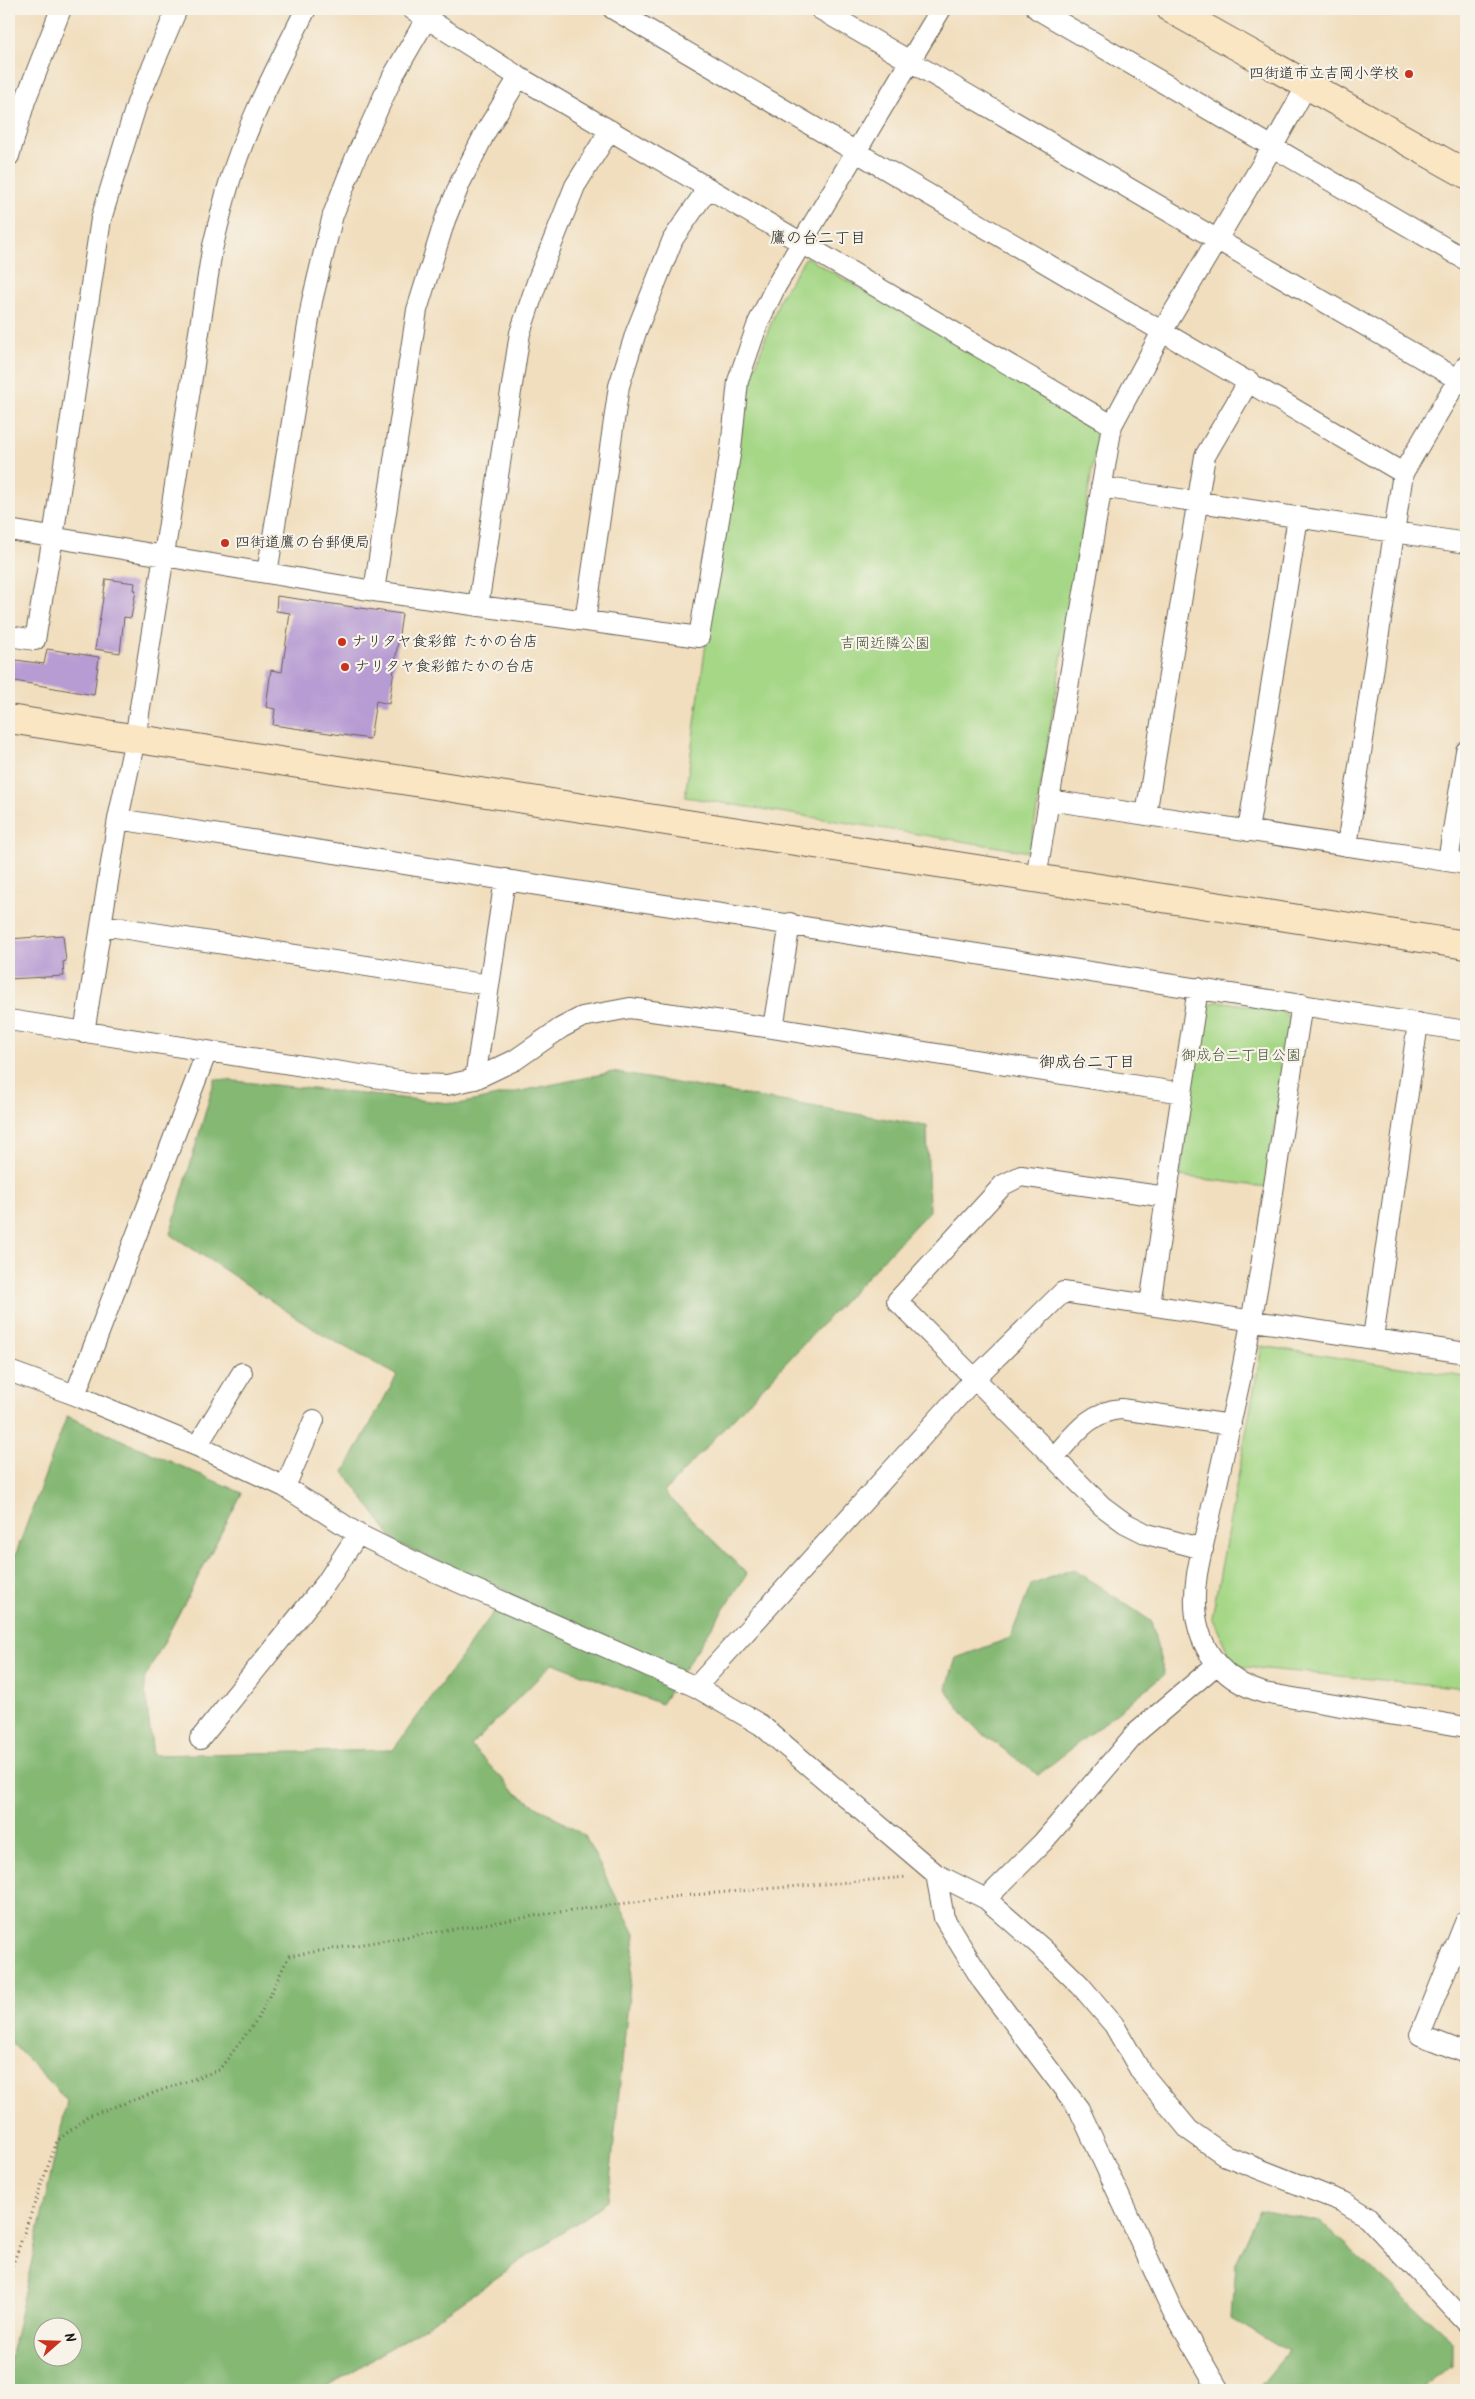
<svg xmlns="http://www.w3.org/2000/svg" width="1475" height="2399" font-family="Kalam,'Klee One',sans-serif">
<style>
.green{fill:#a5d786;stroke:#607a51}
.forest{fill:#84b873;stroke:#506a48;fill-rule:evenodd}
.building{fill:#b79bd3}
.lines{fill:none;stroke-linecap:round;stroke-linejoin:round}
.street-casing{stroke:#676055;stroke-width:22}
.secondary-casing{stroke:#676055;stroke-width:30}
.path{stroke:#676055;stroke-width:3;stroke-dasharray:1 4;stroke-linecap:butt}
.street{stroke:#fff;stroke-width:20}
.secondary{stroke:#fbe6c4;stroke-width:28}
.poi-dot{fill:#c8321e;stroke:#f7f3e8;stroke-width:2}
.labels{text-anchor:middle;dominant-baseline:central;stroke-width:4.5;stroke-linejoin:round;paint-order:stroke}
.poi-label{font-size:15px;fill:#1c1c1c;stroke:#f7f3e8;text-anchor:start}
.park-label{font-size:15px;fill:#45543c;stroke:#f7f3e8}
.neighbourhood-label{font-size:16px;fill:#1c1c1c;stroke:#f7f3e8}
</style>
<rect width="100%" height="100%" fill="#f7f3e8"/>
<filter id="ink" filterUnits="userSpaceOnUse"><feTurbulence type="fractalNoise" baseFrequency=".02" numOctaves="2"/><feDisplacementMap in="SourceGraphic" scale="10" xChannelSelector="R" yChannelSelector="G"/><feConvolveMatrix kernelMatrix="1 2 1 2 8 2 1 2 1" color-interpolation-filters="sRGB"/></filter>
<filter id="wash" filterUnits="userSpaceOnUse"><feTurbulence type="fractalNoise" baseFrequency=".0096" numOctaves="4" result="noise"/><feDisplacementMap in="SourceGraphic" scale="20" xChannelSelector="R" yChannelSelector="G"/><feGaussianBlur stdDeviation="1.12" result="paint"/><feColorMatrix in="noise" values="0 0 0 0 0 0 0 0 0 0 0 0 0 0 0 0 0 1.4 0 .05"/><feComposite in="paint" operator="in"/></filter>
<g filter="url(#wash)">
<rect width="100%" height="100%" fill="#f1debe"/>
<path class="green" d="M806,257l285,165 6,17 -67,413 -345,-55 20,-147 44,-267 32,-87z
M1218,1001l65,10 8,9 -25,167 -86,-11 22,-166z
M1262,1346l204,31v311l-232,-22 -22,-49z"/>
<path class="forest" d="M612,1072l315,54 2,85 -265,281 83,82 -86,130 -108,-41 -82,83 46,48 68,42 50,98 -27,267 -180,124 -106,65h-313v-26l58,-263 -58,-61v-468l58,-156 175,77 -98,187 9,75 240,-5 116,-159 -113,-48 -52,-71 53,-97 -74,-40 -153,-101 45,-155 244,25zM42,2326h30v30h-30z
M1073,1569l78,52 13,54 -126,100 -64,-48 -28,-37 10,-32 54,-20 21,-53z
M1260,2210l60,12 133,119v25l-32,24h-164l31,-38 -56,-33 4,-56z"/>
<g id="blocks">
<path class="building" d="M106,579l29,4 -1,7h2l-5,28 -7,-1 -4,36 -25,-4z
M277,596l125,18 -13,90 -13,-3 -6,38 -97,-14 2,-16 -9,-2 5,-37 11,2 8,-59 -14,-2z
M47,649l52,8 -5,38 -85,-15v-21l35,5z
M63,935l3,26 -3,1 1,14 -55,3v-40z"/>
</g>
</g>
<g filter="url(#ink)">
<use href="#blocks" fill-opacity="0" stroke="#676055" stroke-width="1"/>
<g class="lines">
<defs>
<path id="street" d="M412,9l107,68 593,348
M613,9l790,464
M820,9l646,375
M1037,9l429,251
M9,156l16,-55 36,-92
M1101,487l365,56
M9,530l365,61 325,46 32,-188 7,-68 20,-58 18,-37 165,-277
M267,573l45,-272 21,-86 22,-56 38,-83 39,-67
M374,591l43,-281 28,-90 16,-39 25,-50 33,-54
M478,606l42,-273 18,-54 37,-93 35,-56
M585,621l34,-235 17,-54 37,-93 35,-51
M9,636l26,4 18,-103 48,-318 36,-116 40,-94
M1049,800l417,64
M1146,815l59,-359 44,-75
M118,819l1348,212
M1248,831l50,-314
M1347,846l56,-373 63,-107
M1448,861l18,-110
M1036,878l76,-453 51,-95 110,-184 34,-61
M102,925l387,60
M1302,1004c-20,126 -37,252 -62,376 -10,45 -20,91 -30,136 -7,31 -19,68 -14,100 6,40 31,66 68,77l202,34
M9,1020l409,64 29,1 28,-6 40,-19 46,-32 21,-11 48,-9 143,20 409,65
M773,1028l17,-105
M84,1033l34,-214 17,-80 77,-489c5,-21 10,-42 16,-63 18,-62 49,-120 78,-178
M475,1079l30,-200
M1166,1197l-145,-21 -18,9 -106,116 205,205 23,17 22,11 56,15
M1150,1304l48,-316
M1373,1338l45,-315
M9,1371l66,24 122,51 88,41 73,47 73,36 265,117 65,38 175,149 50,25 55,48 39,38 34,40 27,47 48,58 37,26 117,46 24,15 99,105
M75,1395l132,-344
M197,1446l45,-73
M1055,1456c19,-21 35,-45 66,-47l110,16
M285,1487l29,-67
M696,1687l279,-309 88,-86 403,61
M200,1739l126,-156 32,-49
M936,1874l8,44 39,64 96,127 94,203 46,78
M986,1899l57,-57 93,-109 80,-68
M1466,1920l-46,115 46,18"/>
<path id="secondary" d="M1171,9l295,165
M9,719l1457,226"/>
</defs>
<use href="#street" class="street-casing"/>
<use href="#secondary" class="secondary-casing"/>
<path class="path" d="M9,2275l48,-134 31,-25 131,-46 40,-53 30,-61 263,-43 128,-17 228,-19"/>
<use href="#street" class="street"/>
<use href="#secondary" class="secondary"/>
</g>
</g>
<g class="poi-dot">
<circle cx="1409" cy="74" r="5"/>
<circle cx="225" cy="543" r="5"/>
<circle cx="342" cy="642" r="5"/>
<circle cx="345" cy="667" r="5"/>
</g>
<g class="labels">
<g class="poi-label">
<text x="1399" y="74" text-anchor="end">四街道市立吉岡小学校</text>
<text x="235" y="543">四街道鷹の台郵便局</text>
<text x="352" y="642">ナリタヤ食彩館 たかの台店</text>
<text x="355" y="667">ナリタヤ食彩館たかの台店</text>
</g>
<g class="park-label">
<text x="885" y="644">吉岡近隣公園</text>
<text x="1241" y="1056">御成台二丁目公園</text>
</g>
<g class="neighbourhood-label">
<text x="818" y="238">鷹の台二丁目</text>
<text x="1087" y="1062">御成台二丁目</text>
</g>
</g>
<rect width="1475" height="2399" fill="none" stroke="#f7f3e8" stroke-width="30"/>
<g transform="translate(58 2342) rotate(70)"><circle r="24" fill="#f7f3e8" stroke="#9f9d96"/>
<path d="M0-4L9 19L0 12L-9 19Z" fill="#c8321e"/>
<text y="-8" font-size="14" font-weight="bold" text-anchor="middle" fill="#1c1c1c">N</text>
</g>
</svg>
